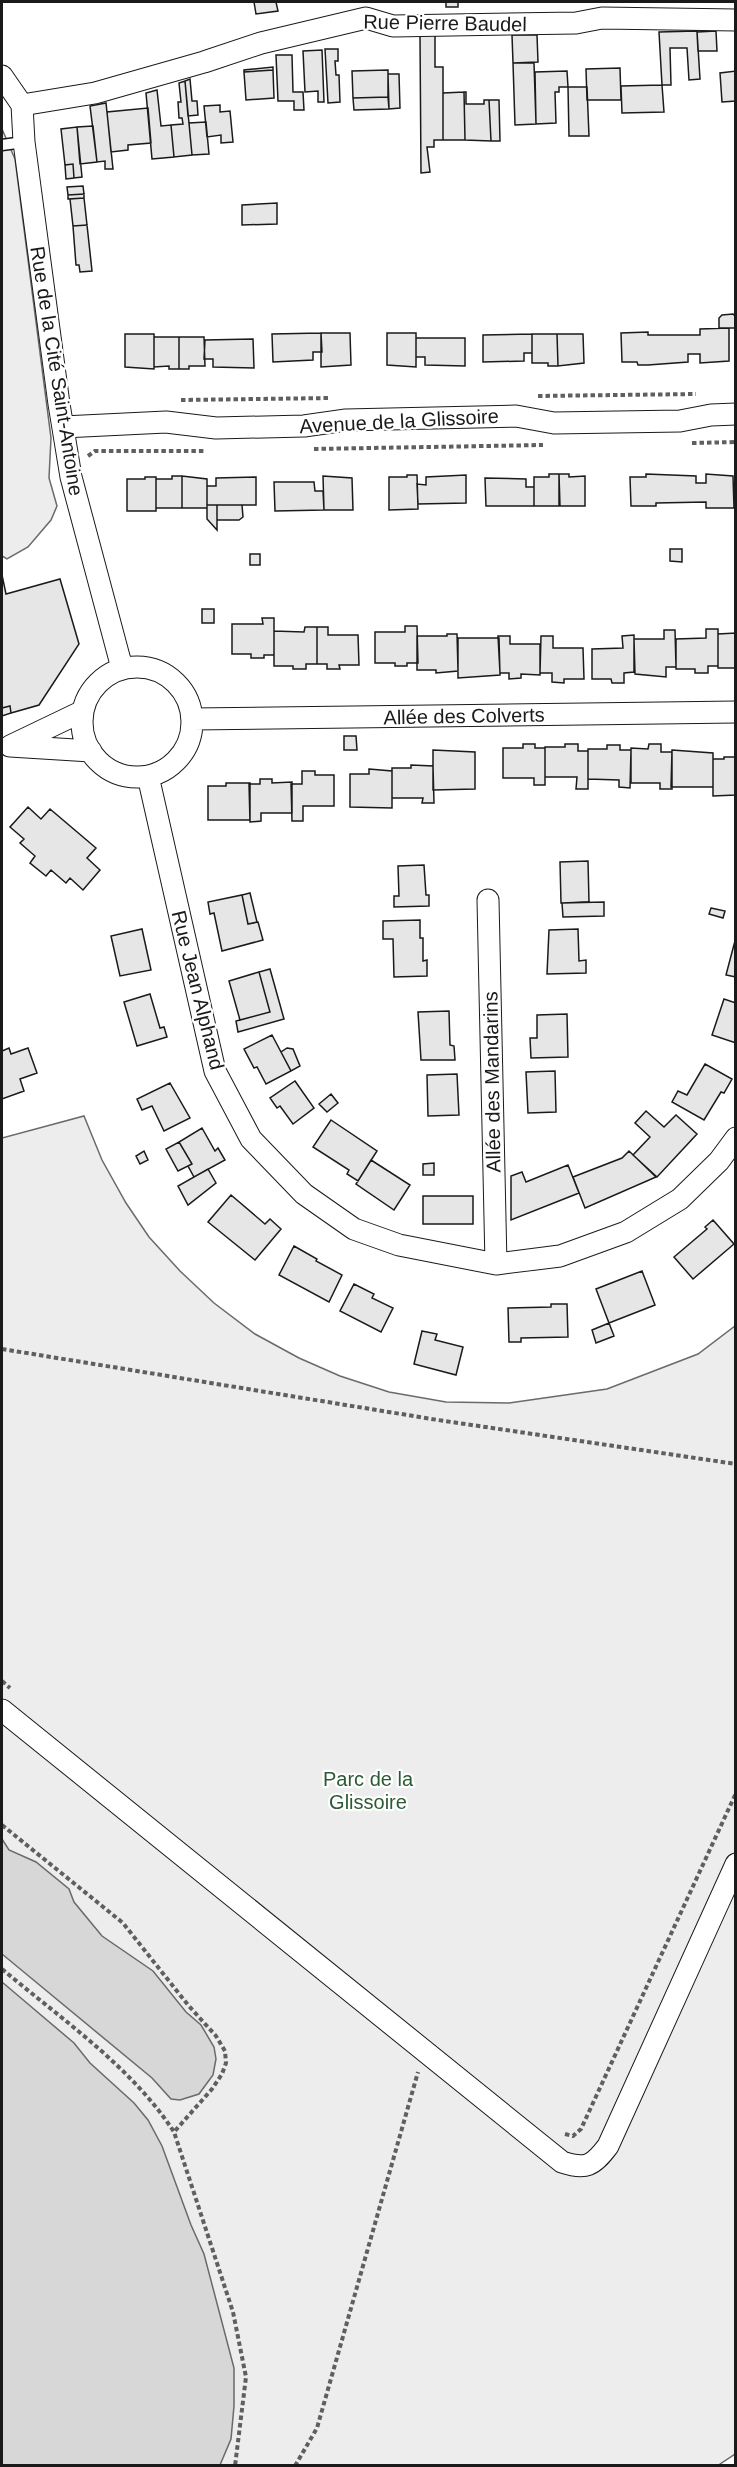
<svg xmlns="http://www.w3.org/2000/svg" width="737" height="2467" font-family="Helvetica,sans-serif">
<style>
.green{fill:#ededed;stroke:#6a6a6a;stroke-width:1.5}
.water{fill:#d7d7d7;stroke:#6a6a6a;stroke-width:1.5}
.building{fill:#e6e6e6;stroke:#1a1a1a;stroke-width:1.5}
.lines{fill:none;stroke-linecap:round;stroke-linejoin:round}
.lane-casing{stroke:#1a1a1a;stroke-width:13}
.street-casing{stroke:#1a1a1a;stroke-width:23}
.path{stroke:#5f5f5f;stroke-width:4;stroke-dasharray:4.5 3;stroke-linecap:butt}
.lane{stroke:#fff;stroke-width:10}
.street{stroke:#fff;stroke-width:21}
.labels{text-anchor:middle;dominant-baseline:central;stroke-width:4.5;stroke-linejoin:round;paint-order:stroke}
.street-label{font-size:20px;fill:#1a1a1a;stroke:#fff}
.park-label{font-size:20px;fill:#2b5a34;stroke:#fff}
</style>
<rect width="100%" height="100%" fill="#fff"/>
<path class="green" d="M2,129l13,30 36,279 -2,40 8,28 -6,14 -23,27 -21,12 -5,-3z
M84,1116l18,44 24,43 23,34 31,34 34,32 41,31 44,24 41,18 49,16 57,10 63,1 98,-14 91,-35 37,-28v1128l-18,12h-715v-1328z"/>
<path class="water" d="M2,1839l7,11 27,12 33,27 5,13 28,34 51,35 33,41 15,13 13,22 2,12 -3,16 -14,19 -19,6 -9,-1 -19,-21 -150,-124z
M2,1982l72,61 16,20 44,40 14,17 14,26 29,79 13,29 30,114v38l-3,33 -11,26h-218z"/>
<path class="building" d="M254,2h22l2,9 -22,3z
M446,2h12v5h-12z
M697,31l3,48 -11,1 -2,-32h-17l1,37h-9l-3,-53z
M716,31l1,20h-19l-1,-19z
M420,35h15v32h8v73h-9v7h-7l3,25 -9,1z
M512,35h25l1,27 -25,1z
M325,49h13v12h-3l1,14h3l1,27 -12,1z
M322,50l2,52h-6v-11l-13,1 -2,-41z
M276,55h16l1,37h10l1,18h-10v-9h-16z
M513,63h21l2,61 -21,1z
M273,67v3l-29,2v-2z
M620,68l1,32h-34l-1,-31z
M273,70l1,28 -28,2 -2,-28z
M388,70v27l-35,1 -1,-27z
M567,71l1,16h-9v5h-4l1,31 -20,1 -1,-52z
M736,71v30l-14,1 -2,-29z
M388,74h11l1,34 -11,1z
M190,79l2,22h5l1,14 -10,1 -3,-35z
M185,81l7,74 -18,2 -3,-32 12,-1 -1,-6h-3l-1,-16h3l-2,-19z
M662,85l2,27 -42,1 -1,-27z
M568,87h19l2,49h-20z
M157,90l4,36 10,-1 3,32 -22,2 -6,-66z
M464,92h2v12h18v-4h5l2,41 -26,-1z
M464,92l1,48h-22v-47z
M388,97l1,12 -35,1 -1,-12z
M489,100h10l1,41h-9z
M106,103l7,66h-8v-8l-8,1 -7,-56z
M220,105v7l10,-1 3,31 -12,1v-8l-14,2 -3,-31z
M148,108l3,35 -23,2v5l-17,2 -4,-40z
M206,122l3,32 -17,1 -3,-32z
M93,126l4,36 -17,2 -3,-37z
M77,127l5,50 -8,1 -1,-14 -8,1 -4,-36z
M73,164l1,14 -8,1 -1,-14z
M83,186l1,8 -16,1 -1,-8z
M84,194v4l-16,1v-4z
M84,198l3,27 -14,1 -3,-27z
M277,203v21l-35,1v-20z
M87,225l5,46 -12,1 -1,-7h-3l-3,-39z
M733,314l3,3v11h-17v-10l3,-3z
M729,328v33l-29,2v-9h-12v8l-40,3h-10l-1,-3h-15l-1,-29 27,-1v3h52v-6z
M321,333h29l1,32 -30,2z
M321,333l1,19h-9v8l-40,2 -1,-28z
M387,333h29v34l-29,-2z
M125,334h29v35l-29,-2z
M532,334h25l1,32h-10v-3h-16z
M532,334v19h-8v8l-41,1v-27z
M557,334h26l1,29 -26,3z
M154,337h25v32h-10v-3l-15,1z
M179,337h25l1,29h-16v3h-10z
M416,338h49v28l-40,-1v-8h-9z
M253,339l1,29 -41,-1v-8h-9l1,-19z
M549,474h10v32h-25v-29h15z
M559,474h10v3l16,-1v30h-25z
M646,474l50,2v7h10v-9l27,2 1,32h-28v-6l-50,1v3h-25l-1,-29h16z
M407,475h10l1,34 -29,1v-33h18z
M466,475v28l-48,1 -1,-20 9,1v-8z
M172,476h10v32h-26v-29h16z
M182,476l25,3v29h-25z
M323,476l29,2 1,32h-29z
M145,477h11v34h-29v-32h18z
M256,477v28h-49v-19h9v-8z
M485,478l41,1v8h8v19h-48z
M274,482h40l1,9h8l1,19 -49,1z
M207,505h10v25l-10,-11z
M217,505h25l1,12 -4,3h-22z
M670,549h12v13l-12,-1z
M250,554h10v11h-10z
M2,575l4,19 54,-15 19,65 -40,61 -28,8 -1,-7 -8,2z
M202,609h12v14h-12z
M262,618h12v37h-10v3h-13v-4h-19v-30h31z
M405,626h12l1,37h-11v3h-12v-3h-20v-31h30z
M305,627h12v37h-11v5h-13v-3h-19v-35l30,1z
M317,627h11v8h30l1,30h-20l1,4h-13v-5h-10z
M706,629h12v37h-10v7h-13v-4h-19v-30l30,-1z
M664,630h11l1,37h-10v10l-31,-3 -1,-35h30z
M736,633v35h-18v-34z
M447,634h10l1,37 -22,2v-3h-19v-34h30z
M634,635v37l-10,1v10h-12l-1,-4h-19v-30l31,-1 -1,-12z
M498,636h12v8h30v31l-19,-1v4l-12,1v-6h-9z
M541,636h12v12h30l1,31h-20v4l-12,-1v-9h-12z
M458,638h41l1,37 -42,3z
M10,706l1,7 -9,3v-8z
M344,736h12l1,14h-13z
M523,744h12v4h10v37h-11v-7h-31v-30h20z
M565,744h13v7h10v38h-12l1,-12h-32v-30h20z
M649,744h12v8h11v37h-12v-6h-29v-35l17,1z
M607,745h13v5h11l-1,38 -11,-1v-7l-31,-1v-30h19z
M433,750l42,2v37l-42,1z
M672,750l41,3v34h-42z
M724,757h12v38l-23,1v-37h11z
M411,765l22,1 1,37h-12l1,-5h-31v-30h19z
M369,769l23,2v37l-42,-1v-33h19z
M302,771h13v4h19v31h-31v15h-11l-1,-37h11z
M260,779h12v4l20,-1v31h-31v8l-11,1 -1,-38h11z
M226,783h24v37h-42v-34h18z
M28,807l13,12 9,-10 46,39 -9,10 13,12 -17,20 -13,-12 -4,5 -15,-13 -5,6 -16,-13 5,-7 -15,-13 4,-4 -14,-12z
M588,861l1,41 -28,1 -1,-41z
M424,865l2,30h3v11l-35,1v-11h5l-1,-30z
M250,893l7,29 -9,2 -6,-29z
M242,895l6,29 10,-2 5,18 -41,11 -8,-38 -4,1 -2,-12z
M604,902v14l-41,1 -1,-14z
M711,908l14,3 -2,7 -14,-4z
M420,920v18h3v23l4,-1v16l-33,1 -1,-38h-10v-18z
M142,929l9,41 -31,6 -9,-40z
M578,929l1,32 7,-1v13l-39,1 2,-44z
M736,937v40l-10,-2z
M270,969l14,50 -46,13 -2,-11 34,-9 -11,-40z
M259,972l11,40 -30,8 -11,-39z
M150,994l10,34 4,-1 3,10 -30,9 -13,-44z
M724,999l12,4v40l-24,-8z
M449,1011l1,34 4,1 1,14h-34l-3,-48z
M567,1014l1,43 -37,1 -1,-20h7v-23z
M272,1035l19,36 -25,13 -9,-17 -3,1 -10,-19z
M9,1048l2,6 17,-6 9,25 -17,6 4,12 -22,8v-48z
M287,1048l6,1 7,17 -9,5 -10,-19z
M705,1064l27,15 -8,14 -3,-1 -17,28 -32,-18 6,-11 9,4z
M555,1071l1,41 -28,1 -2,-41z
M457,1074l2,41 -31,1 -1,-41z
M295,1081l19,27 -21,16 -13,-18 -3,2 -7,-10z
M170,1083l20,35 -26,13 -12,-25 -10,4 -5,-11z
M331,1094l7,9 -11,9 -8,-8z
M646,1111l18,16 12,-12 21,19 -40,43 -24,-22 17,-18 -15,-14z
M331,1120l46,31 -19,30 -11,-7 2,-4 -36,-23z
M202,1128l13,23 3,-3 7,12 -31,17 -6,-11 4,-2 -13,-22z
M179,1142l13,22 -14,7 -12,-22z
M144,1151l4,9 -8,4 -4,-8z
M629,1151l27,26 -71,31 -12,-31 49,-19z
M371,1160l39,25 -16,25 -38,-26z
M434,1163v12h-11v-11z
M568,1165l11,28 -68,27v-44l11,-4 4,10z
M208,1169l8,14 -28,22 -10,-19z
M231,1195l34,29 5,-5 11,10 -26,31 -47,-38z
M423,1196h50v28h-50z
M713,1220l21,24 -41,35 -19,-22 33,-28 -2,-2z
M294,1246l23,13 -1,2 26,14 -13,27 -50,-27z
M642,1271l13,34 -46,18 -13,-34z
M354,1284l20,10 -2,4 21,10 -12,24 -41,-21z
M551,1304h16l1,33 -47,1v4h-12l-1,-34 43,-1z
M609,1323l5,13 -18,7 -4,-13z
M422,1331l15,3 -2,6 28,7 -7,28 -42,-11z"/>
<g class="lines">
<defs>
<path id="lane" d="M2,145l22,-3"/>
<path id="street" d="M2,76l20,29 2,37 35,262 12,73 51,191
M22,105l73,-12 109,-31 57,-19 105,-25 27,8 183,-3 26,-5 134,2
M63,427l103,-5 50,6 88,-2 42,-6 170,-4 38,7 126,-2 31,-6 25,-1
M82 722a55 55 0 1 1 110 0a55 55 0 1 1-110 0Z
M83,711l-73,35 81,5
M193,719l543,-7
M148,776l67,295 36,68 53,55 50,35 45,16 97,19 64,-8 66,-24 54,-33 39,-38 17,-23
M488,900l8,364
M2,1710l560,452c24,8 31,4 46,-16l128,-282"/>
</defs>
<use href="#lane" class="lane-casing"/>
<use href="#street" class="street-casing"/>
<path class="path" d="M538,396l158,-2
M181,400l149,-2
M692,443l44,-1
M314,449l229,-4
M88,456l7,-5h109
M2,1349l436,71 298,44
M2,1681l8,7
M2,1825l121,98 65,82 28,31 9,15 1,12 -4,11 -10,15 -38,43
M2,1969c58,49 130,98 172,163l59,180 13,65 -11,89
M565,2134l8,2 8,-7 155,-336
M295,2466l22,-38 101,-356"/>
<use href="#lane" class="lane"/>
<use href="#street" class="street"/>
</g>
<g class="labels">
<g class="street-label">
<text transform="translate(445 23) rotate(1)">Rue Pierre Baudel</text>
<text transform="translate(57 371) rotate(81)">Rue de la Cité Saint-Antoine</text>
<text transform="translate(399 421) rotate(-3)">Avenue de la Glissoire</text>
<text transform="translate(464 716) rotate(-1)">Allée des Colverts</text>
<text transform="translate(198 990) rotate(76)">Rue Jean Alphand</text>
<text transform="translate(492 1082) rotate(-91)">Allée des Mandarins</text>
</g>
<g class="park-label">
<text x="368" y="1779">Parc de la<tspan x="368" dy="23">Glissoire</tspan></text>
</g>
</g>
<rect width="737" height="2467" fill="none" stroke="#1a1a1a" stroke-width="6"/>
</svg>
